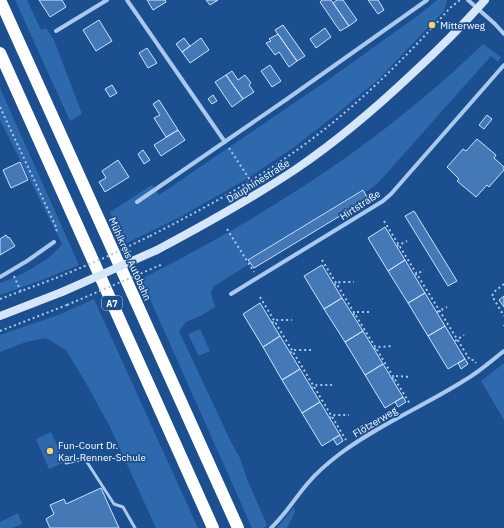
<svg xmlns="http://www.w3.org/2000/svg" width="504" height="528" font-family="'IBM Plex Sans',sans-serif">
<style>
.green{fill:#2e69ad}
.building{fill:#4478b7;stroke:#cfe3fa}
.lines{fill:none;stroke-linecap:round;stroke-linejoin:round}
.path{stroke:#a9c9ee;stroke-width:2;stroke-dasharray:2 3;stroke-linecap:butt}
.service{stroke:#a9c9ee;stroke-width:3}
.minor{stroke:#a9c9ee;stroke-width:4}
.secondary{stroke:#d6e6fa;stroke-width:8}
.motorway{stroke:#fff;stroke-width:12}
.path-bridge{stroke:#a9c9ee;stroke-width:2;stroke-dasharray:2 3;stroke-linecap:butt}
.secondary-bridge{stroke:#d6e6fa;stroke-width:8}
.poi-dot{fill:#ffd166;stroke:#1b4f8f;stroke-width:1.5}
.labels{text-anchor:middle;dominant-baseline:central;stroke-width:3.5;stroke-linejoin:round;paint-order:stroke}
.shield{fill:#1b4f8f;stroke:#bbcadd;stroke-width:1}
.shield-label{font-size:9px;font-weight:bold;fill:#fff}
.poi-label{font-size:10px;fill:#fff;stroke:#1b4f8f;text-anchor:start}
.street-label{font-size:10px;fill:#fff;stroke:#1b4f8f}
</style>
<rect width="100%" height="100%" fill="#1b4f8f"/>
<path class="green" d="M15,0h12l14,30 5,-2 8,12 28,74 -12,7z
M437,0h10l-3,11 -64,67 -41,34 -46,36 -48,32 -63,36 -57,28 -15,-32 42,-27 7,10 169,-115 92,-66z
M483,44l18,13 -3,5 -7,-6 -113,127 -12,9 -3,-3 -117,72 2,4 -34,21 -3,7 4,14 -13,8 -16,7 -7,9 52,111 9,16 7,21 20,46 -3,3h-12l-111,-249c125,-63 241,-137 342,-235z
M0,88l79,177 -37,15 -42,15v-12c20,-7 50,-22 62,-39l-62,-124z
M94,299l104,229h-42l-46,-101 -24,-44 -20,-33 -20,-12 -20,4 -26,10v-17l61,-21z
M200,329l10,22 -11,5 -11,-22z
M504,363v57l-23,-39z
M51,432l14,30 -16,7 -13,-30z
M294,507l1,5 -8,16h-10z
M18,513l4,11 -10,4h-12v-6z"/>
<path class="building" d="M39,0h23l4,7 -16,10z
M147,0h18l1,2 -13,8z
M206,0h12l-8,5z
M322,0h9l18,26 -9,5 -20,-29z
M337,0h6l14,20 -8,6 -16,-23z
M368,0h10l6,10 -6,4z
M99,20l13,21 -16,10 -13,-21z
M283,25l22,31 -8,5 -22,-31z
M325,28l6,9 -15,11 -6,-9z
M278,34l19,27 -8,6 -10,-15 -4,3 -9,-12 5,-2 -2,-2z
M184,38l6,8 -8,6 -6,-8z
M201,38l8,12 -19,13 -8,-11z
M147,48l10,15 -9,5 -9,-15z
M270,65l11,16 -9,6 -11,-16z
M232,71l6,9 7,-5 6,8 -2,2 5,7 -11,7 -17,-24z
M226,75l17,24 -11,8 -17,-25z
M112,85l5,8 -7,4 -5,-8z
M213,95l4,6 -5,3 -4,-5z
M159,100l19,30 -12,7 -12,-19 6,-3 -7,-11z
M487,115l5,4 -8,10 -5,-4z
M178,130l7,10 -24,16 -7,-11z
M477,139l19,16 -2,3 10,9v3l-15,17 -2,-2 -11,12 -19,-16 2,-2 -12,-12 16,-18 3,2z
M143,150l7,10 -6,4 -6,-10z
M118,160l11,17 -24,15 -6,-10 7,-4 -4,-7z
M20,162l8,18 -17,8 -8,-18z
M363,190l5,9 -114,69 -6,-8z
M414,211l43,70 -9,5 -43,-70z
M385,227l20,33 -17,11 -20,-33z
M6,235l2,3 1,-1 6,9 -15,9v-16z
M405,260l20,33 -17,10 -20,-32z
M322,265l20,33 -18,11 -20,-33z
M425,293l20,33 -17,10 -20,-33z
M504,296v11l-5,-7z
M342,298l21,33 -18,11 -21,-33z
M260,303l20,33 -17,11 -20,-33z
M445,326l20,33 -17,10 -20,-33z
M363,331l20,33 -18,11 -20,-33z
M280,336l20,33 -18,11 -19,-33z
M465,359l3,5 -7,5 -3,-6z
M383,364l20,33 -18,11 -20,-33z
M300,369l20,33 -18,11 -20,-33z
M403,397l3,5 -8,5 -3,-5z
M320,402l20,33 -18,11 -20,-33z
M340,435l3,6 -6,4 -4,-6z
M101,488l18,40h-69l-4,-9 8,-5 -4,-9 14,-6 2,5z"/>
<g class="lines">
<path class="path" d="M0,107l57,122 -2,5
M229,148l21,32
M384,221l86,139h4l2,3
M227,229l27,43
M150,236c47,-24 94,-49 137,-79 61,-42 114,-94 163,-149l10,-8
M397,246l10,-5
M322,260l88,144
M415,275l9,-5
M14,276l7,16
M504,284l-10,8 -2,4 12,20
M334,285l6,-3h14
M260,297l86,143
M0,299l56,-21
M437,312l10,-5
M353,315l4,-3h15
M272,323l5,-3h15
M504,325v1
M0,331l67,-26
M455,341l9,-6
M374,349l4,-2 15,-1
M290,353l5,-3h16
M392,379l4,-3 15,1
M311,388l6,-3h15
M329,418l6,-3h14"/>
<path class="service" d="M66,463l19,-4 29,45 9,3 12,21"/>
<path class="minor" d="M127,0l98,142
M468,0l27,24 9,10
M56,31l51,-31
M137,202l150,-103 140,-99
M0,277l27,-16 27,-19
M231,294l152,-93 8,-7 113,-129
M271,528c14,-13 24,-30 37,-45 9,-11 21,-21 33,-30 39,-29 83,-47 124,-73 14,-8 26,-19 39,-29"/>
<path class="secondary" d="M157,250c47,-25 94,-51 139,-81 41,-28 80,-61 117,-96 25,-23 49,-47 72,-73
M0,316l62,-24"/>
<path class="motorway" d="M0,0l238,528
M0,53l213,475"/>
<path class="path-bridge" d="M56,278l48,-20 46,-22
M67,305l96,-41"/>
<path class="secondary-bridge" d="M62,292l95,-42"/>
</g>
<g class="poi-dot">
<circle cx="432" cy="25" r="4"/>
<circle cx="50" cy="451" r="4"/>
</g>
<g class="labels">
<rect class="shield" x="102" y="296" width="20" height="14" rx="3"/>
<g class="shield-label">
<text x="112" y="303">A7</text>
</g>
<g class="poi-label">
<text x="440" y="25">Mitterweg</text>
<text x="58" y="445">Fun-Court Dr.<tspan x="58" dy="12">Karl-Renner-Schule</tspan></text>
</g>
<g class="street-label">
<text transform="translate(258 181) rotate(-32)">Dauphinestraße</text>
<text transform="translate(360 205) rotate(-33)">Hirtstraße</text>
<text transform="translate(130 259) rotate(66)">Mühlkreis Autobahn</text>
<text transform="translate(375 422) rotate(-31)">Flötzerweg</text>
</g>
</g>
</svg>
